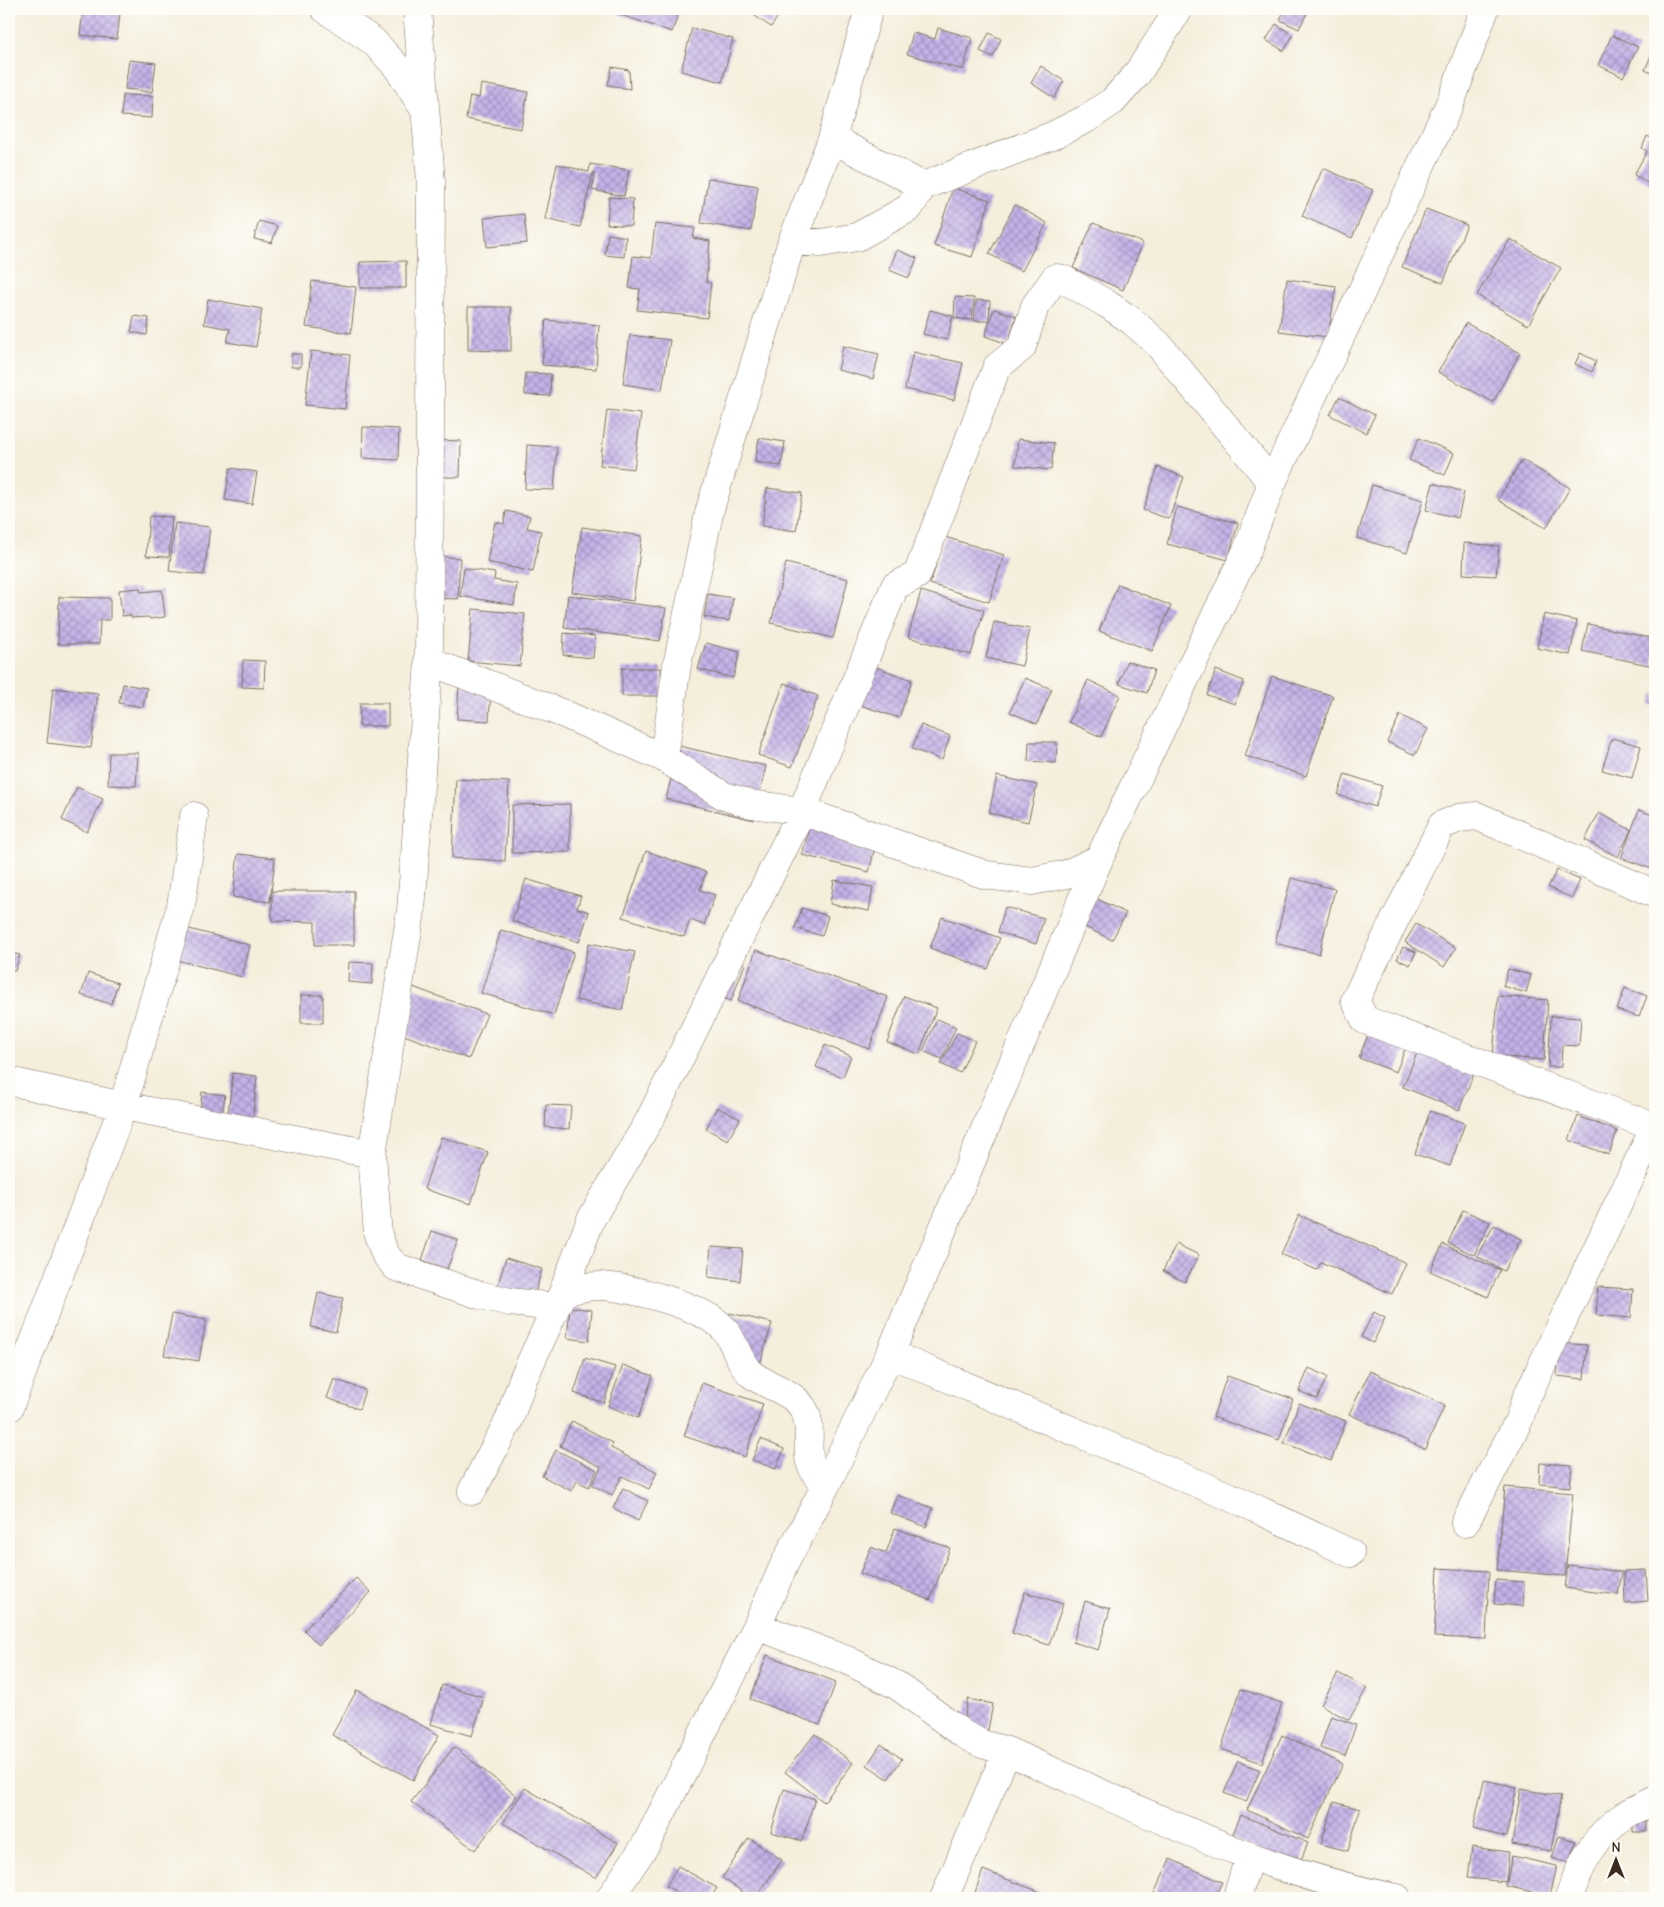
<svg xmlns="http://www.w3.org/2000/svg" width="1664" height="1907" font-family="'Comic Neue',sans-serif">
<style>
.building{fill:url(#building-cross-hatch)}
.lines{fill:none;stroke-linecap:round;stroke-linejoin:round}
.minor-casing{stroke:#7c6f60;stroke-width:29}
.minor{stroke:#fff;stroke-width:28}
</style>
<defs>
<pattern id="building-cross-hatch" width="8" height="8" patternUnits="userSpaceOnUse" patternTransform="scale(1.25)"><rect width="8" height="8" fill="#c4b2e9"/><path d="M0 0l8 8M0 8l8-8" fill="none" stroke="#a091bc"/></pattern>
</defs>
<rect width="100%" height="100%" fill="#fdfcf7"/>
<filter id="ink" filterUnits="userSpaceOnUse"><feTurbulence type="fractalNoise" baseFrequency=".02" numOctaves="2"/><feDisplacementMap in="SourceGraphic" scale="10" xChannelSelector="R" yChannelSelector="G"/><feConvolveMatrix kernelMatrix="1 2 1 2 8 2 1 2 1" color-interpolation-filters="sRGB"/></filter>
<filter id="wash" filterUnits="userSpaceOnUse"><feTurbulence type="fractalNoise" baseFrequency=".0096" numOctaves="4" result="noise"/><feDisplacementMap in="SourceGraphic" scale="20" xChannelSelector="R" yChannelSelector="G"/><feGaussianBlur stdDeviation="1.12" result="paint"/><feColorMatrix in="noise" values="0 0 0 0 0 0 0 0 0 0 0 0 0 0 0 0 0 1.4 0 .05"/><feComposite in="paint" operator="in"/></filter>
<g filter="url(#wash)">
<rect width="100%" height="100%" fill="#f4eedb"/>
<g id="blocks">
<path class="building" d="M83,9l37,3 -3,27 -37,-4z
M619,9h61l-8,23 -54,-18z
M756,9h27l-12,18 -19,-13z
M1285,9h24l-10,20 -19,-9z
M1276,24l17,11 -9,16 -18,-11z
M692,28l41,11 -11,43 -41,-11z
M938,28l34,10 -9,32 -56,-16 6,-21 22,6z
M989,33l12,6 -8,18 -13,-6z
M1612,35l26,12 -15,30 -25,-12z
M1653,51l2,1v23l-10,-5z
M129,60l27,3 -4,29 -27,-3z
M1041,66l23,15 -10,17 -23,-15z
M612,67l17,3 1,19 -22,-4z
M481,84l47,8 -7,37 -55,-10 4,-23 9,2z
M123,95l30,1 -1,22 -31,-2z
M1647,136l8,4v47l-21,-12 13,-24 -5,-3z
M557,164l32,8 1,-8 39,6 -5,26 -32,-6 3,-17h-2l-13,54 -35,-8z
M1323,168l50,22 -21,48 -50,-22z
M708,178l50,8 -7,45 -50,-8z
M953,188l37,12 -18,57 -38,-11z
M609,197l24,2 -2,27 -24,-2z
M1015,205l32,18 -25,48 -33,-17z
M1426,209l41,16 -24,58 -41,-16z
M524,214l3,29 -40,4 -3,-29z
M259,221l18,5 -5,17 -18,-4z
M1093,223l50,20 -20,47 -50,-22z
M655,224l40,4 -2,10 17,3 -4,41 5,1 -4,35 -70,-8 3,-21 -11,-1 4,-32 18,2z
M608,234l18,3 -2,20 -19,-2z
M1510,239l51,29 -33,57 -51,-30z
M897,250l20,8 -8,20 -20,-8z
M406,261v27h-46v-26z
M1287,279l49,7 -8,51 -49,-6z
M312,281l44,6 -5,46 -45,-6z
M955,297l19,1 -2,22 -18,-2z
M208,299l54,10 -6,38 -29,-5 3,-13 -26,-5z
M976,300l14,1 -1,20h-15z
M468,307h43v44l-43,-1z
M994,309l22,7 -8,28 -23,-8z
M930,310l23,6 -6,24 -24,-6z
M134,316l15,2 -2,17 -16,-3z
M546,320l53,5 -3,44 -54,-4z
M1466,323l54,30 -27,49 -55,-30z
M630,335l40,5 -8,50 -39,-6z
M843,346l36,8 -6,25 -35,-9z
M311,351l39,4 -5,54 -40,-4z
M913,352l50,11 -9,37 -49,-11z
M1580,353l16,8 -4,11 -17,-8z
M291,354h10v13h-10z
M525,373l26,1 -1,22 -25,-1z
M1339,397l36,18 -9,18 -36,-18z
M607,410l34,4 -7,55 -34,-4z
M363,427l36,2 -1,31 -36,-2z
M759,438l26,4 -4,24 -26,-4z
M1419,438l35,15 -9,22 -36,-15z
M1018,439l36,4 -3,27 -36,-4z
M437,440l24,1 -1,36h-24z
M527,445l30,2 -3,43 -29,-1z
M1522,460l48,28 -24,40 -48,-28z
M1158,467l26,10 -15,42 -26,-9z
M230,468l27,4 -5,32 -27,-4z
M1433,483l31,9 -6,26 -32,-8z
M1372,485l51,15 -16,53 -50,-15z
M767,488l35,5 -6,38 -34,-5z
M1177,507l61,16 -10,37 -61,-16z
M506,511l24,5 -3,12 14,3 -8,41 -46,-10 8,-40 9,2z
M149,516l23,1 -3,40 -23,-1z
M175,523l35,4 -6,48 -35,-4z
M582,527l60,9 -9,65 -61,-9z
M945,537l59,18 -15,47 -59,-18z
M1464,543l35,3 -3,30 -33,-2z
M435,556l25,2 -2,41 -26,-1z
M786,563l62,16 -15,59 -62,-15z
M464,568l31,5 -1,7 23,4 -3,21 -54,-9z
M1118,584l53,22 -19,45 -53,-20z
M140,588l1,4 21,-2 3,27 -15,2 -1,-2 -18,1v-3l-9,1 -3,-26z
M921,591l63,19 -13,45 -63,-18z
M708,594l25,4 -4,23 -25,-4z
M568,595l98,13 -6,33 -96,-13z
M59,597l51,1v22h-10l-1,24h-41z
M473,609l52,5 -5,52 -52,-5z
M1544,614l33,7 -7,34 -33,-7z
M994,622l36,7 -8,37 -36,-8z
M1588,624l67,15 -2,27 -71,-15z
M564,633l31,3 -2,22 -30,-3z
M706,643l34,9 -7,26 -35,-9z
M243,660l22,1 -1,27 -22,-1z
M1127,661l27,9 -7,23 -28,-9z
M873,666l39,14 -13,38 -39,-13z
M622,668h39l1,28h-40z
M1216,670l28,11 -9,23 -28,-9z
M1272,676l61,20 -27,80 -61,-20z
M1025,678l27,11 -15,35 -27,-12z
M1088,680l32,15 -19,42 -32,-15z
M784,683l34,13 -26,71 -34,-12z
M123,684l24,4 -4,19 -24,-4z
M459,686l32,3 -2,32 -32,-2z
M53,688l45,5 -7,55 -44,-5z
M1655,691v15l-5,-2z
M360,703h28v23h-29z
M1400,715l28,14 -13,26 -28,-13z
M921,725l29,11 -8,24 -30,-11z
M1612,738l29,8 -9,32 -30,-8z
M1029,742h28l-1,21 -28,-2z
M679,746l87,20 -12,54 -88,-21z
M109,753h29l-2,33 -28,-1z
M1345,774l37,12 -7,21 -37,-12z
M997,776l40,9 -9,37 -39,-9z
M456,779l53,3 -4,79 -53,-3z
M77,787l26,12 -16,33 -25,-12z
M570,804v48l-58,1v-48z
M814,809l66,17 -11,46 -67,-17z
M1639,810l16,6v54l-34,-12z
M1599,813l32,17 -13,27 -33,-17z
M646,851l60,21 -6,18 15,5 -11,30 -14,-5 -6,17 -61,-20z
M238,854l37,4 -5,44 -37,-5z
M1557,870l23,10 -8,18 -24,-11z
M1291,878l44,11 -16,65 -44,-11z
M526,879l55,17 -4,12 12,4 -10,30 -67,-21z
M834,880l39,7 -4,24 -39,-7z
M272,891h82v54h-39v-23l-43,-1z
M1095,898l31,15 -14,27 -31,-15z
M1005,907l39,11 -8,26 -38,-12z
M802,908l26,8 -6,20 -27,-8z
M942,917l58,21 -12,31 -58,-21z
M1416,924l40,24 -12,19 -39,-25z
M178,926l72,19 -8,32 -73,-19z
M501,930l73,22 -20,63 -73,-22z
M589,943l46,9 -13,58 -46,-10z
M1403,947l13,5 -6,13 -13,-6z
M756,950l132,47 -19,52 -131,-48z
M9,952l11,3 -5,16 -6,-2z
M730,958l15,6 -14,37 -16,-6z
M349,962l24,1 -1,21 -24,-2z
M1508,969l23,6 -5,18 -23,-7z
M88,973l30,10 -7,21 -30,-9z
M410,986l77,28 -18,45 -76,-28z
M1625,988l22,8 -8,21 -22,-7z
M301,995h22v28h-22z
M904,996l33,12 -18,46 -32,-12z
M1498,996l50,4 -4,60 -51,-4z
M1551,1016l30,2 -2,28 -17,-1 -1,22h-13z
M937,1019l19,8 -14,32 -19,-8z
M1371,1027l37,15 -12,30 -37,-14z
M957,1033l18,8 -15,32 -19,-9z
M825,1045l26,11 -8,21 -27,-10z
M1419,1048l56,23 -16,39 -56,-23z
M233,1073l24,3 -5,49 -25,-4z
M202,1092l23,3 -3,22 -22,-4z
M546,1105l25,1 -2,23 -24,-2z
M717,1107l23,12 -12,21 -22,-11z
M1430,1111l35,12 -15,43 -35,-12z
M1578,1116l39,15 -8,24 -40,-15z
M441,1137l47,15 -17,52 -47,-15z
M1463,1210l27,12 -16,33 -26,-12z
M1299,1215l107,48 -14,31 -71,-32 -4,8 -36,-16z
M1494,1225l27,14 -17,32 -27,-15z
M432,1231l26,9 -11,29 -25,-9z
M1176,1244l23,11 -14,27 -22,-11z
M1443,1244l57,26 -12,27 -58,-26z
M711,1247l32,2 -3,32 -32,-4z
M506,1258l36,11 -9,30 -36,-11z
M1598,1287l35,2 -2,29 -35,-3z
M318,1293l25,5 -7,34 -25,-5z
M570,1307l22,3 -3,31 -22,-3z
M1374,1312l11,6 -12,25 -12,-6z
M730,1313l42,10 -11,38 -40,-11z
M172,1314l34,6 -7,41 -35,-6z
M1559,1343l28,2 -3,34 -27,-3z
M585,1358l30,9 -11,36 -30,-10z
M623,1365l30,11 -15,42 -30,-12z
M1309,1368l18,9 -10,22 -18,-8z
M1370,1371l75,34 -20,44 -76,-35z
M1227,1376l66,23 -14,41 -66,-23z
M334,1379l31,11 -6,19 -32,-11z
M702,1383l61,21 -18,53 -61,-21z
M1299,1403l47,18 -15,40 -47,-18z
M572,1421l41,22 -2,5 46,24 -8,17 -27,-13 -10,19 -20,-10 9,-18 -41,-21z
M761,1439l23,10 -8,20 -24,-9z
M556,1450l41,20 -8,17 -12,-6 -5,10 -30,-15z
M1540,1463l32,2 -2,22 -31,-3z
M1505,1487l68,6 -8,83 -68,-6z
M623,1488l25,13 -10,20 -25,-13z
M897,1495l36,13 -7,19 -36,-14z
M895,1528l55,20 -20,52 -70,-27 11,-26 15,6z
M1568,1565l54,7 -4,23 -53,-7z
M1438,1568l51,3 -3,68 -52,-2z
M1646,1570l2,31 -23,2 -1,-32z
M356,1578l15,14 -52,53 -15,-15z
M1496,1580l28,2 -1,24 -29,-2z
M1025,1592l38,12 -14,41 -37,-12z
M1085,1601l25,8 -12,41 -25,-8z
M767,1655l69,27 -16,43 -70,-26z
M1338,1673l29,15 -18,32 -28,-15z
M442,1685l42,12 -12,39 -41,-12z
M1241,1689l41,14 -20,60 -41,-14z
M357,1690l82,45 -26,45 -81,-45z
M968,1699l25,5 -5,26 -25,-5z
M1331,1716l25,9 -11,31 -25,-8z
M815,1734l38,29 -29,39 -39,-30z
M1282,1735l61,29 -35,75 -61,-29z
M881,1744l21,15 -14,20 -21,-14z
M454,1747l63,49 -42,54 -64,-48z
M1238,1761l22,9 -14,32 -22,-9z
M1484,1780l33,7 -11,50 -33,-8z
M525,1788l93,55 -22,35 -93,-55z
M784,1789l31,10 -13,42 -31,-9z
M1521,1789l40,7 -10,55 -39,-7z
M1334,1802l26,7 -12,42 -27,-7z
M1633,1813h13v19h-13z
M1241,1815l67,28 -10,24 -67,-29z
M1559,1836l17,5 -7,22 -17,-5z
M749,1838l33,22 -26,38h-4l-30,-20z
M1472,1847l37,5 -3,30 -38,-4z
M1512,1856l45,10 -7,30 -44,-10z
M1170,1859l52,23 -8,16h-62z
M678,1866l39,22 -7,10h-23l-21,-12z
M983,1870l73,28h-83z
M1617,1892l22,2v4h-23z"/>
</g>
</g>
<g filter="url(#ink)">
<use href="#blocks" fill-opacity="0" stroke="#7c6f60" stroke-width="1"/>
<g class="lines">
<defs>
<path id="minor" d="M325,9l48,32 24,26 27,42
M417,9l14,172 -2,480 -18,250 -39,243 6,81 7,19 11,13 84,28 30,7 45,5
M832,139l91,47
M792,241l29,2 36,-6 52,-29 14,-22 131,-51 32,-16 27,-18 24,-27 42,-65
M429,661l135,53 100,44 60,38 27,8 51,7 184,64 46,6 35,-7 32,-15
M664,758l13,-93 33,-156 82,-268 40,-102 37,-130
M9,1081l114,25 249,48
M1655,1127l-290,-107 -10,-20 87,-175 17,-7 18,-2 178,78
M563,1292c11,-2 23,-6 34,-6 29,-1 110,21 128,44 10,12 13,31 25,43 16,14 46,18 55,39 7,15 2,29 4,45 1,10 10,21 16,30
M890,1354l352,148 108,51
M9,1408l114,-302 58,-200 13,-90
M472,1491l37,-71 14,-41 40,-87 28,-73 59,-100 152,-308 93,-225 22,-11 80,-208 25,-20 13,-41 20,-28 8,1 44,25 25,17 26,23 114,139
M1465,1523l54,-103 6,-19 130,-275
M757,1626l90,34 51,26 65,48 19,10 25,7c126,55 255,122 390,147
M610,1898l36,-54 111,-218 28,-63 40,-76 65,-133 209,-495 148,-309 25,-67 179,-382 34,-92
M944,1898l63,-147
M1237,1898l12,-42
M1569,1898c10,-32 26,-64 55,-82 10,-7 21,-10 31,-16"/>
</defs>
<use href="#minor" class="minor-casing"/>
<use href="#minor" class="minor"/>
</g>
</g>
<rect width="1664" height="1907" fill="none" stroke="#fdfcf7" stroke-width="30"/>
<g transform="translate(1616 1860)" stroke="#fdfcf7" stroke-width="4" paint-order="stroke">
<path d="M0-4L9 19L0 12L-9 19Z" fill="#3b2a1e"/>
<text y="-8" font-size="14" font-weight="bold" text-anchor="middle" fill="#3b2a1e">N</text>
</g>
</svg>
